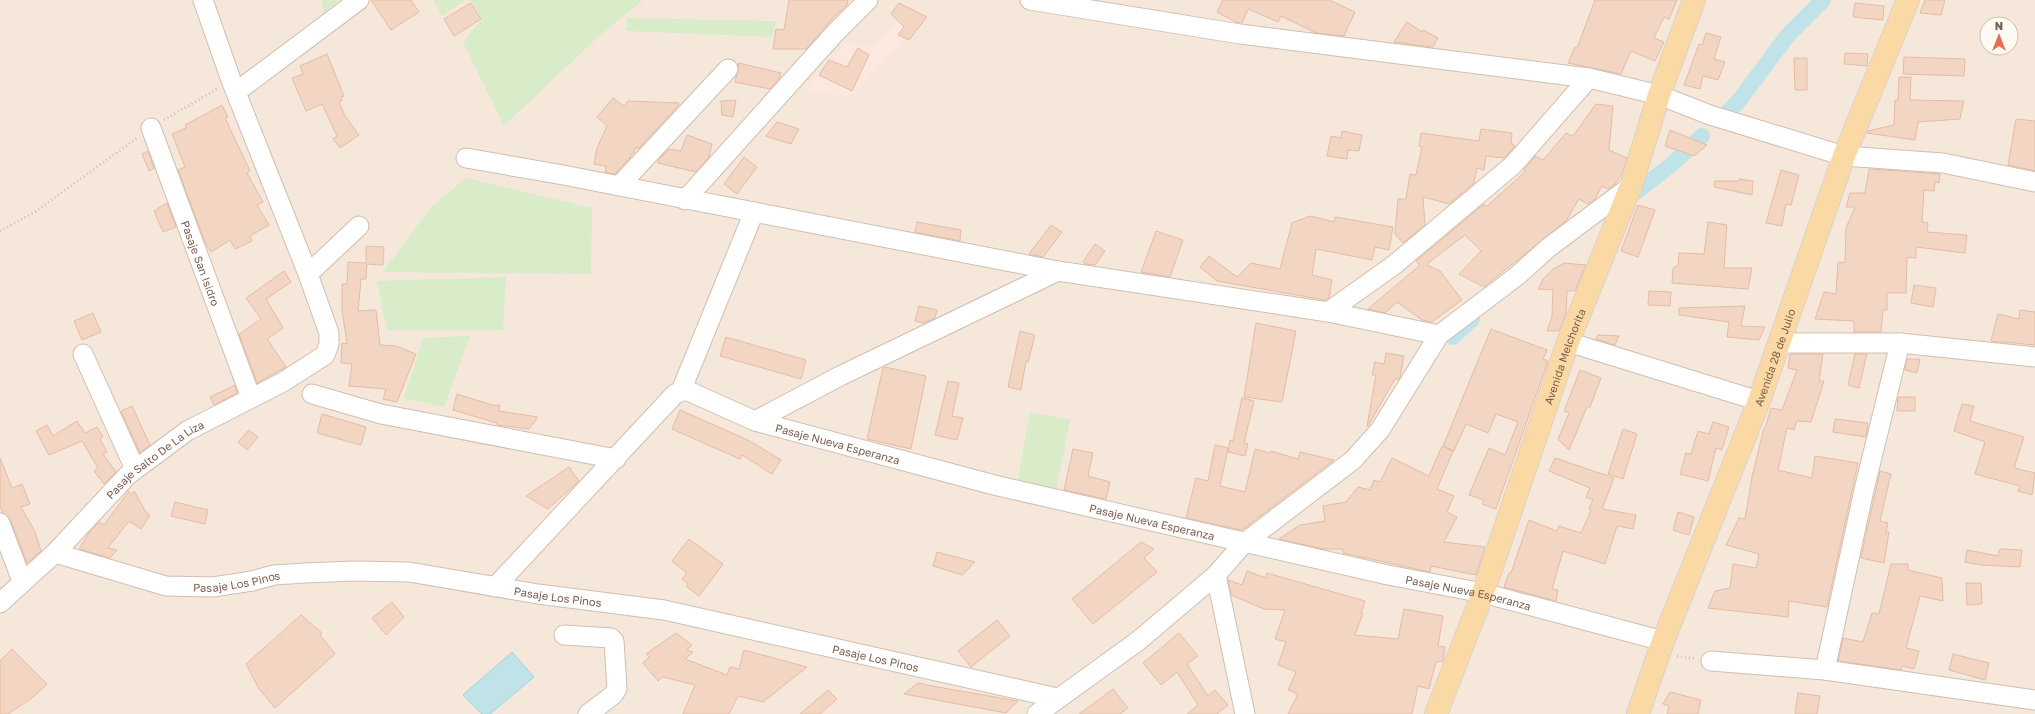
<svg xmlns="http://www.w3.org/2000/svg" width="2035" height="714" font-family="'Golos Text',sans-serif">
<style>
.residential{fill:#f5e8da;fill-rule:evenodd}
.commercial{fill:#fde8e0}
.green{fill:#d8ecc9}
.water{fill:#bfe3e8;stroke:#a5d3da}
.lines{fill:none;stroke-linecap:round;stroke-linejoin:round}
.canal{stroke:#bfe3e8;stroke-width:16}
.building{fill:#f3d5c3;stroke:#e6bba3}
.minor-casing{stroke:#d1beb0;stroke-width:21}
.major-casing{stroke:#dad1cd;stroke-width:24}
.path{stroke:#d9b8a5;stroke-width:2.5;stroke-dasharray:1 3;stroke-linecap:butt}
.minor{stroke:#fff;stroke-width:19}
.major{stroke:#fbd9a5;stroke-width:22}
.labels{text-anchor:middle;dominant-baseline:central;stroke-width:3;stroke-linejoin:round;paint-order:stroke}
.street-label{font-size:11px;fill:#7a5c4d;stroke:#fffaf3}
</style>
<rect width="100%" height="100%" fill="#fdf6ec"/>
<path class="residential" d="M0,0h2035v714h-2035zM1987,24h24v24h-24z"/>
<path class="commercial" d="M899,3l28,14 -75,79 -49,-5 42,-47 30,2 23,-25 -7,-7z"/>
<path class="green" d="M321,0h18l-15,13z
M433,0h32l-23,16z
M471,0h172l-44,36 -95,90 -41,-84 19,-23z
M627,18l150,3 -6,16 -145,-6z
M466,178l126,30 -1,66 -208,-2 48,-65z
M506,277l-3,53h-116l-10,-49z
M470,336l-26,71 -40,-9 19,-60z
M1030,412l40,8 -15,77 -39,-7z"/>
<path class="water" d="M512,652l22,25 -44,37h-8l-19,-19z"/>
<g class="lines">
<path class="canal" d="M1728,112l10,-10 50,-67 35,-35
M1636,192l35,-27 31,-29
M1453,337l19,-18"/>
</g>
<path class="building" d="M371,0h40l8,12 -28,18z
M789,0h59l-1,5 -14,13 -27,31h-33l3,-20 8,1z
M1223,0h106l26,12 -11,24 -28,-3 -35,-17 -3,6 -30,-13 -6,14 -6,-1 -19,-10z
M1595,0h82l-8,19 -5,-2 -10,21 10,4 -9,19 -24,-10 -10,23 -53,-11 7,-16 2,1z
M1925,0h20l-4,15 -21,-2z
M471,3l10,16 -27,17 -10,-17z
M899,3l28,14 -18,23 -11,-5 6,-8 -13,-13z
M1855,3l29,3 -1,14 -30,-3z
M1407,22l15,10 1,-2 15,8 -5,9 -39,-5z
M1706,33l15,4 -7,22 11,3 -7,18 -15,-4 -3,13 -16,-4 15,-41 3,1z
M858,48l11,7 -17,36 -33,-16 10,-15 18,7z
M1845,53l23,1 -1,12 -23,-2z
M327,54l17,42 -3,1 1,3 -3,2 6,14 14,19 -19,13 -7,-9 4,-3 -15,-32 -16,7 -14,-33 11,-4 -3,-8z
M1904,57l61,2 -1,17 -61,-2z
M1794,58h13v32h-12z
M739,63l42,10 -2,6 -9,10 -35,-7z
M1899,77h12l-1,23 54,1 -4,18 -42,3 -3,18 -48,-7 1,-2 26,-6 1,-25h3z
M613,98l11,8 4,-5 51,2 -1,3 -39,42h-4l-1,5 -3,2 -1,3 -15,16 -10,-2 1,-6 -12,-2 3,-16 10,-22 -10,-9z
M736,100l-3,17 -11,-2 -1,-14z
M1596,104l17,2 -4,44 18,8 -5,16 -7,10 -7,5 -6,-3 -7,13 -7,5 -9,-5 -13,22 -82,66 -25,-13 22,-23 -16,-16 -33,25 -5,5 13,6 22,29 -30,22 -10,-2 -25,-18 -12,11 -17,-4 52,-44 -4,-4 68,-57 2,3 40,-36 -2,-1 11,-14 8,4 23,-27 7,3z
M222,105l6,12 -3,1 25,53 -3,2 16,29 -6,3 12,20 -19,11 2,5 -17,8 -5,-9 -19,12 -6,-10 -27,-72 7,-3 -13,-33 14,-6 -1,-3z
M2016,119l19,2v50l-27,-6z
M777,122l22,7 -8,15 -25,-8z
M1481,129l31,4 -1,10 4,3 -11,12 -18,-2 -2,14 -7,-2 -3,15 -25,21 -26,-7 2,28 -22,18 -8,-9 3,-35h8l4,-25 6,1 6,-28 -3,-1 2,-13 58,8z
M1670,130l37,15 -13,11 -29,-10z
M1342,131l20,4 -3,16 -11,-1 -1,9 -20,-3 4,-20 10,2z
M687,135l25,9 -3,13 -13,15 -38,-9 1,-4 10,-10 12,2z
M148,151l6,17 -5,3 -7,-17z
M744,157l13,10 -20,27 -13,-10z
M1869,169l71,5 -1,9 -4,-1 -1,9 -10,-1 -2,32 6,1 -1,9 40,3 -2,18 -49,-6v11l-9,-1 -1,36h-19v17h-4l-2,22h-27v-11l-39,-2 9,-27 12,2 2,-32 7,1 1,-35 9,-21h-9l4,-14h15z
M1781,170l18,5 -8,30 -5,-1 -4,22 -16,-3z
M1739,179l14,2 -1,14 -38,-8 1,-6h24z
M167,203l9,24 -13,5 -9,-21z
M1638,205l17,5 -17,47 -17,-6z
M1310,216l24,6 1,-5 58,10 -4,23 -14,-3 -3,13 -56,-11 -4,26 20,5 -3,18 -4,2 -108,-19 -17,-14 9,-11 28,21 14,-14 29,6 12,-46z
M917,222l44,8 -1,11 -45,-9z
M1708,222l19,3 -3,43h28l-4,21 -76,-6 1,-15 5,-2 1,-13 25,1z
M1051,225l11,7 -19,25 -14,-3z
M1156,231l27,9 -13,37 -29,-5z
M1095,244l10,7 -10,14 -9,-1 -3,-2z
M366,246l18,1 -1,18 -16,-1 -1,15h-5l-3,32 18,-1 4,35 16,1 20,8 -19,48 -14,-3 3,-10 -37,-3 3,-22 -11,-1 1,-20 5,1 -5,-34v-26h5l1,-22 18,1z
M1564,263l22,2 -11,26h-8l-1,22 -7,18h-12l5,-14 1,-27 -15,-1 6,-11 9,-9z
M284,271l7,11 -25,17 17,29 -16,11 19,28 -29,16 -18,-49 22,-15 -15,-21z
M1914,285l22,3 -3,19 -22,-4z
M1649,291l22,1 -1,14 -22,-1z
M919,306l18,4 -2,8 -11,5 -9,-2z
M1745,306l-4,20 24,1 -6,13 -32,-3 2,-15 -50,-7v-7z
M2020,310l15,2v33l-44,-4 7,-27 21,5z
M93,313l8,19 -19,8 -8,-19z
M1256,323l40,8 -14,71 -38,-5z
M1491,329l56,21 -4,9 5,2 -52,148 -14,-5 2,-4 -15,-5 20,-47 16,7 13,-33 -22,-8 -8,19 -22,-9 -12,27 -11,-5z
M1020,331l15,4 -7,27 -2,-1 -5,29 -13,-3z
M1598,335l21,1 -4,9 -19,-6z
M726,337l80,23 -5,19 -81,-23z
M1386,353l18,3 -4,21 -1,2h-4l-27,47h-1l9,-51h-4l3,-13 9,2z
M1790,354h33l-4,27h5l-13,41 -14,-1 -3,9 -7,-2 -9,42 34,8 3,-22 43,7 -31,144 -38,-6 -1,16 -80,-9 7,-17 15,-3 3,-24 23,4 3,-14 -33,-9 13,-27 6,1 7,-42 12,-49h1l6,-20 11,2 15,-40 -9,-2z
M1855,354h12l-8,34 -11,-3z
M1907,359h13l-3,14 -12,-3z
M885,367l41,9 -15,73 -44,-10 16,-71z
M1580,370l21,8 -11,29h-3l-18,43 -11,-11 11,-26 -5,-2z
M948,381l11,2 -7,33 11,2 -6,22 -22,-5z
M235,385l2,8 -23,12 -4,-8z
M457,394l35,11h8l-1,6 39,6 -9,12 -32,-4v-2l-44,-13z
M1898,397h17v14h-18z
M1242,398l12,3 -10,42 4,1 -3,12 -17,-4 2,-12 3,1z
M1962,404l12,2 -4,15 54,16 -10,31 21,5 -3,22 -14,-4 2,-5 -45,-12 10,-32 -31,-11z
M132,406l18,39 -10,8 -19,-42z
M680,410l68,30 33,20 -9,14 -30,-19 -2,4 -68,-30z
M322,414l44,13 -5,18 -44,-12z
M1835,419l33,4 -2,14 -33,-5z
M77,421l8,12 12,-6 6,10 -3,2 7,13 -4,2 13,18 -12,12 -10,-13 4,-3 -16,-27 -33,14 -13,-24 11,-6 6,11z
M1713,422l16,5 -7,23 -6,-2 -8,33 -28,-7 6,-21 5,1 7,-23 11,3z
M1623,429l14,5 -14,45 -15,-5z
M249,430l9,7 -11,13 -9,-8z
M1215,445l13,3 -8,38 25,6 10,-43 15,4 1,-2 27,8 2,-7 34,8 -92,70 -56,-12 10,-40 12,3z
M1442,446l11,5 -16,38 17,7 -7,16 10,5 -13,25 41,5 -9,28 -45,-9 -1,6 -87,-19v-4h-20l-44,-10 21,-14 25,-4 -2,-15 23,-4 12,-15 12,3 4,-10 6,2 12,-24 37,18z
M1073,449l20,4 -5,23 22,6 -4,17 -42,-9z
M0,458l12,30 10,-4 8,20 -9,3 14,25 6,19 -14,12 -17,-44 -7,-6 -3,-7z
M1555,458l59,20 -12,31 34,6 -3,14 -16,-3 -12,38 -42,-13 -11,38 6,1 -2,11 -52,-14 5,-14h2l18,-53 28,11 2,-5 22,7 10,-23 -2,-1 4,-9 -7,-3 4,-9 -41,-17z
M569,467l10,14 -31,28 -22,-13z
M1880,471l11,3 -11,47 8,2 -2,9h3l-5,31 -23,-5z
M129,491l2,4 3,-4 12,21 4,3 -9,14 -12,-8 -21,27 9,2 -7,8 -31,-9 10,-16 10,-11 5,3z
M175,502l33,8 -3,14 -34,-8z
M1678,512l16,5 -5,18 -16,-5z
M689,539l34,25 -24,32 -13,-10 2,-2 -6,-5 5,-6 -15,-12z
M1141,542l13,7 -10,9 13,14 -64,52 -21,-25z
M2000,549l22,1 -2,17 -39,-2 -16,-3 2,-12 31,6z
M937,552l38,10 -13,13 -29,-9z
M1891,564h17v6l34,8 1,23 -23,-5 -14,52 13,3 -5,18 -12,-3 -1,4 -63,-9 5,-23 20,4 9,-29 7,1z
M1247,571l19,7 1,-5 98,28 -4,12h2l-8,22 43,4 6,-30 39,7 -5,30 7,1 -2,14 -7,1 -7,27 -11,-3 -6,28h-124l10,-20 -10,-4 8,-18 -18,-7 8,-23 -11,-3 10,-29 -21,-1 -33,-14 -3,-15 14,5z
M1966,583h15l1,21 -15,1z
M392,602l12,15 -18,18 -14,-17z
M301,615l21,18 -2,2 15,19 -60,54 -16,-19 -13,-25z
M997,620l13,16 -39,31 -13,-16z
M676,633l16,12 -5,5 6,2 -8,7 42,16 3,-8 9,2 5,-19 63,17 -44,35 -25,-6 -9,18h-46l12,-29 -32,-8 -5,4 -15,-18 6,-6 -3,-3z
M1179,633l19,23 -11,8 21,32 7,-6 13,15 -11,9h-30l11,-9 -21,-33 -16,13 -18,-22z
M12,649l35,35 -15,14 -24,16h-8v-53z
M1953,654l36,9 -4,17 -36,-10z
M918,683l14,3 86,15 -12,12 -102,-19z
M1113,689l15,19 -8,6h-41z
M828,690l9,9 -17,15h-20z
M1670,692l31,8 -3,14h-31l2,-8 -6,-2z
M1798,693l22,3 -3,18h-22z"/>
<g class="lines">
<defs>
<g id="minor">
<path d="M1030,0l210,34 349,44 70,17 51,20 134,41 99,7 92,19"/>
<path d="M236,92l123,-92"/>
<path id="s1" d="M151,128l100,270"/>
<path d="M466,158l97,17 495,96 270,41 111,23"/>
<path d="M619,186l109,-117"/>
<path d="M685,200l151,-168 32,-32"/>
<path d="M308,274l51,-48"/>
<path d="M1328,312l66,-47 119,-100 76,-87"/>
<path d="M1568,342l191,59"/>
<path d="M1780,343h120l135,14"/>
<path d="M83,354l52,115"/>
<path d="M681,391l73,-179"/>
<path d="M312,394l69,20 235,45"/>
<path d="M755,421l85,-45 218,-105"/>
<path d="M0,523l22,58"/>
<path id="s2" d="M55,553l111,33 47,1 39,-6 22,-6 31,-2 48,-2 56,1 129,22 126,16 393,88"/>
<path d="M1216,575l29,139"/>
<path id="s3" d="M495,587l180,-193 11,-4 69,31 243,65 390,89 95,18 180,48"/>
<path id="s4" d="M0,603l55,-50 73,-78 59,-44 96,-49 42,-27 4,-11v-11l-21,-59 -77,-194 -28,-80"/>
<path d="M564,635l47,3 3,3 3,48 -4,6 -25,19"/>
<path d="M1711,661l114,9 210,30"/>
<path d="M1825,670l39,-180 36,-147"/>
<path d="M1037,714l101,-73 78,-66 28,-32 109,-83 27,-30 59,-95 78,-59 31,-28 83,-62"/>
</g>
<g id="major">
<path id="s5" d="M1436,714l47,-121 85,-251 63,-156 28,-91 35,-95"/>
<path id="s6" d="M1638,714l25,-73 96,-240 85,-245 64,-156"/>
</g>
</defs>
<use href="#minor" class="minor-casing"/>
<use href="#major" class="major-casing"/>
<path class="path" d="M164,120l53,-31
M0,231l35,-19 102,-74
M1677,656l19,3"/>
<use href="#minor" class="minor"/>
<use href="#major" class="major"/>
</g>
<g class="labels">
<g class="street-label">
<text stroke="none"><textPath href="#s1" startOffset="144">Pasaje San Isidro</textPath></text>
<text stroke="none"><textPath href="#s5" startOffset="380">Avenida Melchorita</textPath></text>
<text stroke="none"><textPath href="#s6" startOffset="382">Avenida 28 de Julio</textPath></text>
<text stroke="none"><textPath href="#s3" startOffset="437">Pasaje Nueva Esperanza</textPath></text>
<text stroke="none"><textPath href="#s4" startOffset="212">Pasaje Salto De La Liza</textPath></text>
<text stroke="none"><textPath href="#s3" startOffset="761">Pasaje Nueva Esperanza</textPath></text>
<text stroke="none"><textPath href="#s2" startOffset="187">Pasaje Los Pinos</textPath></text>
<text stroke="none"><textPath href="#s3" startOffset="1085">Pasaje Nueva Esperanza</textPath></text>
<text stroke="none"><textPath href="#s2" startOffset="511">Pasaje Los Pinos</textPath></text>
<text stroke="none"><textPath href="#s2" startOffset="835">Pasaje Los Pinos</textPath></text>
</g>
</g>
<g transform="translate(1999 36)"><circle r="19" fill="#fffaf3" stroke="#cabbb1"/>
<path d="M0-3L7 15L0 10L-7 15Z" fill="#e76f51"/>
<text y="-6" font-size="11" font-weight="bold" text-anchor="middle" fill="#7a5c4d">N</text>
</g>
</svg>
